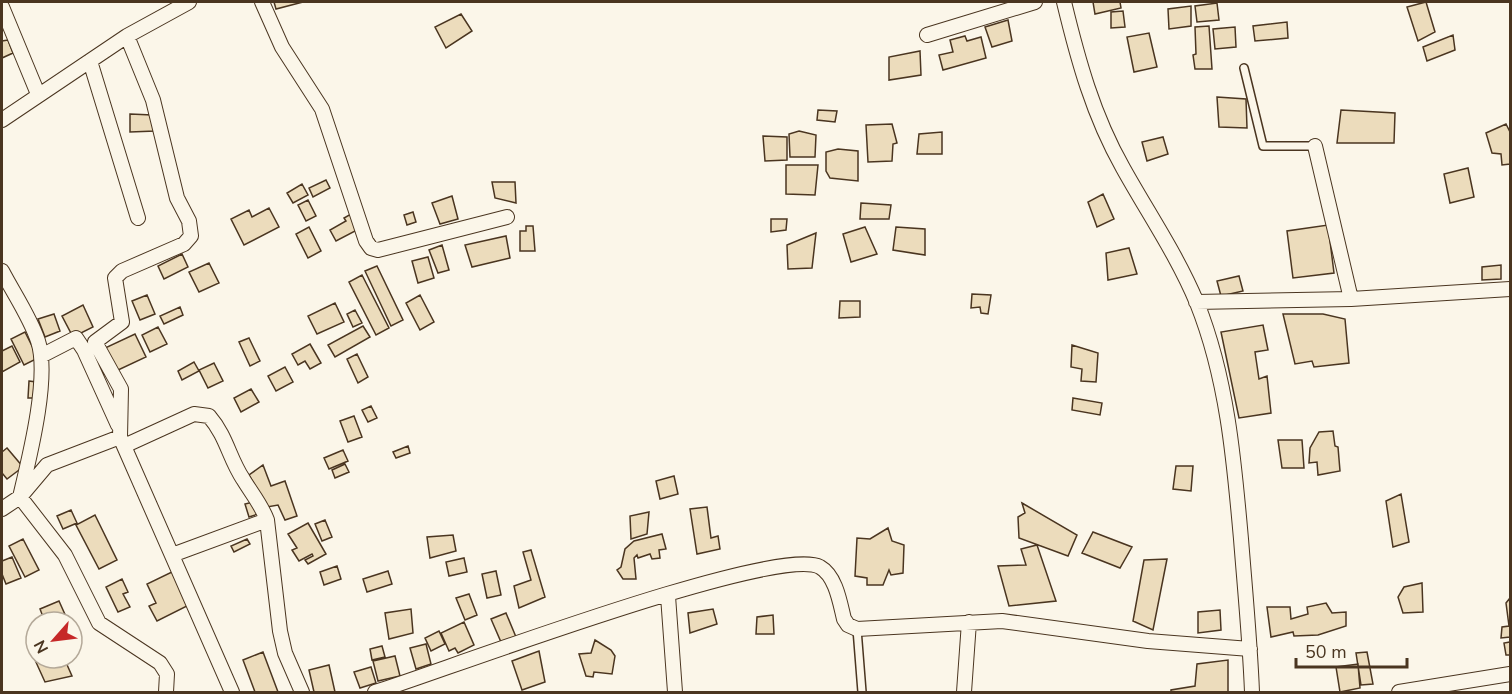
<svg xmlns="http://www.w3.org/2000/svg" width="1512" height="694" font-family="'Nunito Sans',sans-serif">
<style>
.building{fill:#ecdcbc;stroke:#4a3520;stroke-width:1.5}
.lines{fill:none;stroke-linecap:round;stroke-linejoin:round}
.service-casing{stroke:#4a3520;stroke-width:10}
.minor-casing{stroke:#4a3520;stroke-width:16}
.service{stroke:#fbf6e9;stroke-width:7}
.minor{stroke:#fbf6e9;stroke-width:14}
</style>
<rect width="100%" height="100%" fill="#fbf6e9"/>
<path class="building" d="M274,2h29l-27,7z
M1093,2h27l1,6 -26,6z
M1426,2l9,30 -17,9 -11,-34z
M1217,3l2,17 -22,2 -2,-16z
M1191,6v20l-22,3 -1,-20z
M1123,11l2,16 -14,1v-16z
M461,14l11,17 -26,17 -11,-21z
M1008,20l4,21 -20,6 -7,-20z
M1287,22l1,16 -33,3 -2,-15z
M1209,26l3,43h-17l-2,-14 3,-1 -1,-27z
M1235,27l1,20 -21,2 -2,-20z
M1149,33l8,34 -23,5 -7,-35z
M1453,35l2,15 -28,11 -4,-14z
M965,36l2,5 14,-4 5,21 -43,12 -4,-15 14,-3 -3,-12z
M8,40l5,13 -11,5v-17z
M920,51l1,24 -32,5v-23z
M1217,97l29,2 1,29 -28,-1z
M818,110l19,1 -2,11 -18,-2z
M1341,110l54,3 -1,30h-57z
M130,114l22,1 3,16 -25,1z
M892,124l5,19 -4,1 -1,17 -24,1 -2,-37z
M1506,124l4,8v32l-8,1 -1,-11 -9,-1 -6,-20z
M799,131l17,4 -1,22h-25l-1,-23z
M942,132v22h-25l2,-20z
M763,136l24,1v23l-22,1z
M1163,137l5,17 -21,7 -5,-19z
M838,149l20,2v30l-28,-3 -4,-7v-19z
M786,165h32l-3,30 -29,-1z
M1468,168l6,29 -24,6 -6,-29z
M326,180l4,8 -17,9 -4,-9z
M492,182h23l1,21 -21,-5z
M302,184l6,11 -15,8 -6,-10z
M1103,194l11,25 -17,8 -9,-25z
M452,196l6,23 -18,5 -8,-21z
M308,200l8,16 -10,5 -8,-16z
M861,203l30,2 -2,14h-29z
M269,208l10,19 -35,18 -13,-26 18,-9 3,7z
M413,212l3,10 -9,3 -3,-10z
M351,214l8,15 -23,12 -6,-11 16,-9 -2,-3z
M771,219h16l-1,11 -15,2z
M1328,225l6,48 -41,5 -6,-47z
M526,226h7l2,25h-15v-20h6z
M309,227l12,24 -13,7 -12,-24z
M865,227l12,27 -26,8 -8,-28z
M896,227l29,2v26l-32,-5z
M816,233l-4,35 -24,1 -1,-24z
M506,236l4,22 -38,9 -7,-22z
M442,245l7,25 -11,3 -9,-23z
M1129,248l8,26 -29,6 -2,-27z
M182,254l6,13 -24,12 -6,-13z
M428,257l6,21 -16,5 -6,-22z
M209,263l10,20 -20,9 -10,-20z
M1501,265v14l-19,1v-13z
M377,266l26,54 -12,6 -26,-55z
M362,275l27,53 -13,7 -27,-53z
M1239,276l4,15 -22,5 -4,-15z
M972,294l19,1 -3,19 -7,-1 -1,-6 -9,1z
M147,295l8,19 -15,6 -8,-19z
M420,295l14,27 -14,8 -14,-27z
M840,301h20v16l-21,1z
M335,303l9,19 -27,12 -9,-18z
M83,305l10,22 -20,10 -11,-21z
M180,307l3,8 -19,9 -4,-8z
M355,310l7,13 -9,4 -6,-13z
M54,314l6,17 -15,6 -7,-18z
M1283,314h40l22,5 4,44 -35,4 -2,-6 -17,3z
M1263,325l5,25 -13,2 4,27 8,-3 4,37 -32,5 -18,-86z
M363,326l7,11 -35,20 -7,-12z
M158,327l9,17 -17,8 -8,-17z
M25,332l13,26 -14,7 -13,-26z
M135,334l11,23 -30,14 -11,-23z
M249,338l11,23 -10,5 -11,-24z
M310,344l11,19 -11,6 -5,-8 -7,4 -6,-11z
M1072,345l26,8 -2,29 -15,-1 1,-12 -11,-2z
M12,346l8,16 -18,10v-21z
M357,354l11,23 -10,6 -11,-24z
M194,362l5,9 -17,9 -4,-9z
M214,363l9,18 -15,7 -9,-18z
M285,367l8,15 -17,9 -8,-15z
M29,381l7,1v16h-8z
M251,389l8,13 -18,10 -7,-14z
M1073,398l29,5 -2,12 -28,-5z
M371,406l6,12 -9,4 -6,-12z
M354,416l8,21 -14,5 -8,-21z
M1333,431l2,15 3,1 2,24 -22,4 -1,-13 -8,1 1,-15 9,-16z
M1278,440h24l2,28h-22z
M408,446l2,7 -14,5 -3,-6z
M7,448l16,19 -16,12 -5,-6v-21z
M343,450l5,11 -19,8 -5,-11z
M345,464l4,8 -14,6 -3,-8z
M263,465l8,21 14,-5 12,35 -12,4 -7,-15 -11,2 -18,-32z
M1176,466h17l-2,25 -18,-2z
M674,476l4,18 -18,5 -4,-18z
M1401,494l8,48 -16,5 -7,-46z
M257,501l4,12 -12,4 -4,-13z
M1022,503l55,32 -9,21 -49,-18 -1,-21 7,-4z
M707,507l4,31 7,-2 2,13 -23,5 -7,-45z
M71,510l6,13 -14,6 -6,-13z
M649,512l-2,22 -16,5 -1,-23z
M95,515l22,45 -18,9 -23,-44z
M325,520l7,17 -10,4 -7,-17z
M308,523l18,31 -18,10 -3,-4 8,-4 -1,-2 -13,7 -7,-11 5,-2 -9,-14z
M888,528l4,13 12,4 -1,28 -12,2 -2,-5 -6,15h-16v-7l-12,-2 2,-38 13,1z
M1093,532l39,15 -12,21 -38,-15z
M662,534l4,15 -7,1 1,8 -8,1 -2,-5 -12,4 -1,-3 -3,3 2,21h-13l-6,-9 4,-3 4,-18 9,-8z
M453,535l3,16 -26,7 -3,-21z
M23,539l16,31 -14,7 -16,-31z
M247,539l3,5 -16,8 -3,-6z
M1037,545l19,56 -47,5 -11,-40 28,-1 -5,-16z
M531,550l14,47 -26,11 -5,-22 17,-6 -8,-28z
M12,557l9,21 -15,6 -4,-10v-13z
M464,558l3,14 -18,4 -3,-14z
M1167,559l-14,71 -20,-9 11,-61z
M337,566l4,13 -17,6 -4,-13z
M176,570l17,33 -36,18 -8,-15 7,-3 -9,-19z
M388,571l4,13 -25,8 -4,-13z
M496,571l5,24 -14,3 -5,-24z
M122,579l6,13 -5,2 7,13 -12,5 -12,-25z
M1422,583l1,29 -20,1 -5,-16 6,-10z
M469,594l8,21 -12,5 -9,-22z
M1510,598v39l-9,1 1,-11 7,-1 -3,-23z
M59,601l8,18 -22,3 -5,-13z
M1326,603l6,10 14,-1v14l-28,9 -24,1 -1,-4 -22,5 -4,-30h23l1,12 17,-5 -1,-7z
M411,609l2,24 -24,6 -4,-26z
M713,609l4,15 -27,9 -2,-20z
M1220,610l1,20 -23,3v-21z
M506,613l10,24 -15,5 -10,-23z
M773,615l1,19h-18l1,-17z
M464,622l10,23 -16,8 -3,-5 -6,3 -8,-18z
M439,631l6,13 -14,7 -6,-13z
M595,640l16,10 4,6 -3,18 -18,-2 -1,5 -7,-1 -7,-22 12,-1z
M1510,642v13h-4l-2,-12z
M426,644l5,20 -15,5 -6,-21z
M382,646l3,11 -13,3 -2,-11z
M539,651l6,31 -23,8 -10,-29z
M263,652l15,40h-23l-12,-32z
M1367,652l6,32 -12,1 -5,-32z
M395,656l5,20 -22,5 -5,-20z
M40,658h24l8,18 -27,6 -10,-22z
M1228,660v32h-57v-2l24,-4 2,-22z
M1358,664l2,24 -20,4 -4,-25z
M329,665l6,27h-21l-5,-22z
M371,667l5,16 -16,5 -6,-16z"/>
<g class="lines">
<defs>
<path id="service" d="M1244,68l19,78h52
M857,629l5,63"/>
<path id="minor" d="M262,2l20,45 40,62 44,132 5,7 7,2 129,-33
M1064,2c14,58 29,113 59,166 25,45 54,87 74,135 30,75 37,156 44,236 4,51 9,102 11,153
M2,7l36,87
M927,35l108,-33
M127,36l26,64 24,98 12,23 2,15 -7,8 -62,27 -7,7 7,44 -27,20 26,47 -1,48 112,255
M90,61l48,157
M2,120l125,-84 62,-34
M1315,146l36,153
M2,271c12,23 28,46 36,70 12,36 -9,118 -18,156
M1196,302l155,-3 159,-10
M41,356l35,-18 8,12 34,75
M124,446l70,-32 15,2c18,21 20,42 34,63 9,15 18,25 24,41l13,111 5,22 17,39
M20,497l45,58 34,68 61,40 7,11 -1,18
M2,509l18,-12 27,-32 73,-28
M172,555l95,-35
M668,596l7,96
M375,692c65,-20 401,-148 445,-125 16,9 20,36 24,52l4,6 9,4 145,-8 146,20 102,8
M964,692l5,-70
M1399,692l111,-18"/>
</defs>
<use href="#service" class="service-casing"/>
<use href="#minor" class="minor-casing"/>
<use href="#service" class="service"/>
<use href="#minor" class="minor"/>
</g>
<rect width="1512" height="694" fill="none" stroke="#4a3520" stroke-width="6"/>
<g transform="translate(54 640) rotate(242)"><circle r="28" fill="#fbf6e9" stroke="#b4a999" stroke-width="1.5"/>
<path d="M0-4.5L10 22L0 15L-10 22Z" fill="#c62828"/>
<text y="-9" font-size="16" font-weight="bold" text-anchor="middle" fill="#4a3520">N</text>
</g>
<path d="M1296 658v9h111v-9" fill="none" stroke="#4a3520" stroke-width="3"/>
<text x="1305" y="658" font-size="18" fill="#4a3520" stroke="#fbf6e9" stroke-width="4.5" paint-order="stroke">50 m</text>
</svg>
